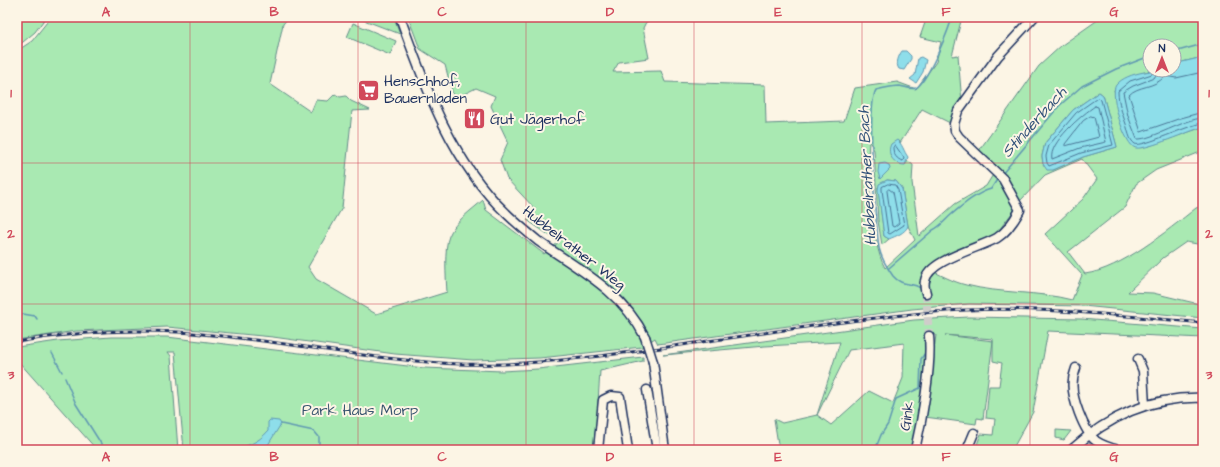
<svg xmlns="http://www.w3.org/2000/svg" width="1220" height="467" font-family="'Architects Daughter',sans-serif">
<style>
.green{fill:#a9e9b2;stroke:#628c88;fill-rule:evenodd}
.water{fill:#8edeea;stroke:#6098b2}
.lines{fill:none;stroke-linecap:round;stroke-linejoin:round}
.shore{stroke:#497596;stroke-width:1}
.stream{stroke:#6098b2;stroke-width:1.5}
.minor-tunnel{stroke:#cfcdca;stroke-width:8;stroke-dasharray:8 4;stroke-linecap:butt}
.minor-casing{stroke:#1b2f5e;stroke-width:11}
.minor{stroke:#fcf5e5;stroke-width:8}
.rail-casing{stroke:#1b2f5e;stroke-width:3}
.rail{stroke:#fcf5e5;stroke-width:1.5;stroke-dasharray:4.5;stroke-linecap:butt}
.minor-bridge-casing{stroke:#1b2f5e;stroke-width:11;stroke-linecap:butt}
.minor-bridge{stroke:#fcf5e5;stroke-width:8}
.grid{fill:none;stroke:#d1495b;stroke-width:1;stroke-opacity:0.55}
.labels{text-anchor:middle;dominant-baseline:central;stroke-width:4;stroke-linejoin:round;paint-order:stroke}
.poi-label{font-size:15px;fill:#1b2f5e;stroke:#fcf5e5;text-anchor:start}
.street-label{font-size:15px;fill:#1b2f5e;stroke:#fcf5e5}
.park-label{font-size:15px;fill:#37546f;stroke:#fcf5e5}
.water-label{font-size:16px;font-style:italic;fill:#32527a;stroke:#fcf5e5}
.neatline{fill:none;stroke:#d1495b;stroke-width:1.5}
.grid-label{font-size:13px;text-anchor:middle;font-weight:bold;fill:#d1495b}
</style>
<rect width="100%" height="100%" fill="#fcf5e5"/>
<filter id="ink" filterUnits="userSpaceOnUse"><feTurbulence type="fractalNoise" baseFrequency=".025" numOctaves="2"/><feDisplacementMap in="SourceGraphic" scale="8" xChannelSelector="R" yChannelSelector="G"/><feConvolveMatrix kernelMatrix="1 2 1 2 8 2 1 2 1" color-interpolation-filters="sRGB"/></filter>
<g filter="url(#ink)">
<path class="green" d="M17,17h29l-11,15 -18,15z
M51,17h238l-6,7 -13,60 41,28 5,-12 12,1 7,-7 5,3 6,-1 5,5 19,9 -18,1 -10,97 -34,59 8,12 60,35 71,-22c-1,-14 -3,-44 2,-56 6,-15 23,-26 34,-36l3,10 58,44 15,-12 -32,-22 8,-11 -28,-30 -7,-19 8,-18 -17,-36 4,-10 -19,-8 -22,11 -9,-34 -25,-16 -12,-32h254l-16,5 -3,6 6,30 -30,4 -6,10 48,-1 4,11 100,3 1,39 78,-3 11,-33 42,-6 19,7 20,-27 5,-20 -21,-5 7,-20h35l-10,39 6,-1 4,48 -10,21 -30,-15 -22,34 -1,-2 6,24 3,-4 5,4 -1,17 7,54 36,-32 31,-18 8,-13 16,23 5,13 -19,25 -41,17 -29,17c13,6 27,14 40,17 35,9 72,6 106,15l10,-25 -37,-41 38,-35 14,-20 -15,-20 -37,16 -25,26 -42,-49 61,-86 23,-21 40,-28h101v40l-29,7v-18h-24v24h2c-13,4 -31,7 -38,20l8,37 27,19 54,-19v24l-47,19 -20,14 -11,23 -57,45 17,22c36,-5 82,-43 111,-66l7,-2v39l-17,-3 -23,16 -35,34 25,1 50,12v13l-120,-12 -114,-2 -57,5 -254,35 -3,-6 -13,9 -102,11 -67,2 -78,-6 -122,-17 -106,-10 -91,4 -59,9v-289l15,-10zM1099,92l4,3 14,52 -34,10 -30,13 -10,-6 -1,-8 3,-13 28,-33zM869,141l5,9 4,71 4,24 7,-6 -5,-3 -6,-49 9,-7 9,1 6,8 6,37 7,14 -30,28c-14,-25 -18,-98 -16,-127z
M356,17h38l6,17z
M353,23l43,18 -6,14 -43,-18z
M969,317l112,2 122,10v9l-155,-7 -15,81 -21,38h-37l6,-16 12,1 2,-16 -9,-1 3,-32h10l3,-23 -9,-2v-22l-48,-4 48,6 -10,78 -6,-1 -1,6 -51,-7 11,-82 -9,-1 -3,38 -12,78h-133l-5,-31 8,4 35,-8 23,-73 -75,4 -102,9 251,-35zM904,343l-1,35 -10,25 -24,-12 -38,34 -14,-10 32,-65z
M111,337h56l257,31 78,3 36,-2 105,-12v4l-43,10 -5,79h-411l-9,-98h-7l3,4 7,94h-81l-78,-88h-2v-15l41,-6z
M1056,430l15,1 -7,9 -8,-2z"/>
<path class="water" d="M902,51h4l5,5v3l-7,11 -5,-1c-4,-5 0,-14 3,-18z
M921,57l5,3 -3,12 -7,11 -6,-4 5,-4 3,-17z
M1203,57v70c-14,4 -56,23 -67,21 -11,-1 -27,-54 -20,-63 12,-14 41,-15 58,-15v-6z
M1099,92l4,3 14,52 -34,10 -30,13h-6l-4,-6 -1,-8 3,-13 28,-33z
M897,140c5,3 7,12 11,17l-3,8c-11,0 -19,-11 -14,-21z
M885,163l4,2 1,4 -10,10 -2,-7 1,-8z
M887,180l9,1 6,8 6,37c-3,7 -12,10 -19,13l-5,-3 -6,-46 1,-6z
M270,420l9,1 2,3 -15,24 -34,2c15,-4 26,-7 36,-19v-9z"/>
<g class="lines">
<path class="shore" d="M1154,70l-2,4 -22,7 -12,10c0,11 4,22 8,33 2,6 3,16 9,20 7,4 55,-20 68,-21
M1159,70l-5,8 -21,8 -10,6 5,24 9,23c15,1 47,-20 66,-21
M1203,72l-27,6 -11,-2c-11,13 -27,9 -36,19l12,37 40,-14 22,-6
M1098,98l3,2 12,45 -32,8 -32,13 -2,-3 -1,-7 3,-11 27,-32z
M1095,106l3,1 8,35 -26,6 -28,11c-4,-16 31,-45 43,-53z
M1091,116l3,1 5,20 -34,9v-2l18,-23z
M895,145l9,13 -1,3c-6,-1 -10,-7 -10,-13z
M888,184l7,1 3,5 6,35 -14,9 -2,-1 -6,-43v-3z
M889,189l4,3 6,31 -5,4 -2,-1 -5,-35z"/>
<path class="stream" d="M1174,52l29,-8
M1002,174l57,-68 23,-20 34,-17 34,-13
M889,268l44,-38c8,-4 12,-10 19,-16 12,-10 25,-21 39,-25l7,-11
M920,288c-7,-6 -18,-1 -27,-12 -5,-7 -12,-19 -14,-28 -3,-24 -13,-141 -3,-158 8,-2 16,-4 24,-4 5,1 12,4 16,2 11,-6 33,-58 36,-71
M17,313l18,3 2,3
M52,353l10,19
M65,378l11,26 29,46
M281,424l33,7 5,6v13
M875,450l6,-15 7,-11 8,-25 24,-11 1,-29 4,-6 1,-8"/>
<path class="minor-tunnel" d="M926,293l3,43"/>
<defs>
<path id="minor" d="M400,17c25,69 51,144 106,196 10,10 21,19 32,28 40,28 84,50 107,96
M926,293c-1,-3 -2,-8 -1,-12 3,-21 55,-33 72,-43 10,-6 17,-17 23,-28l-17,-31 -44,-42 -4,-6 -1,-7 4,-13 40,-55 36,-39
M1138,359l5,12 2,35
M653,362l12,88
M1076,368c-1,4 -3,8 -3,12 -3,15 11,52 23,61 6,4 15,7 23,9
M647,390l10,60
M598,450l5,-50 8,-4 9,1 8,53
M915,450c7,-30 17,-84 14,-114
M967,450l7,-17
M1071,450c37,-33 81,-54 132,-52"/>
</defs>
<use href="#minor" class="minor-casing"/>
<use href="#minor" class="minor"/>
<defs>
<path id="rail" d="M17,342c53,-10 107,-13 161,-10 110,7 217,36 328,32 52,-2 103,-9 155,-16 90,-13 182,-28 273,-36 90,-8 179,3 269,11"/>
</defs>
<use href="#rail" class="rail-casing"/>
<use href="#rail" class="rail"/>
<defs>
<path id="minor-bridge" d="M645,337l8,25"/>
</defs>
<use href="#minor-bridge" class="minor-bridge-casing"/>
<use href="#minor-bridge" class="minor-bridge"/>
</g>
</g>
<path class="grid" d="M190,17v433M358,17v433M526,17v433M694,17v433M862,17v433M1030,17v433M17,163h1186M17,304h1186"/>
<defs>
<symbol id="supermarket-square" viewBox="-11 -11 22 22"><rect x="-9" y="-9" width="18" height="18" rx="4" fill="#d1495b" stroke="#fcf5e5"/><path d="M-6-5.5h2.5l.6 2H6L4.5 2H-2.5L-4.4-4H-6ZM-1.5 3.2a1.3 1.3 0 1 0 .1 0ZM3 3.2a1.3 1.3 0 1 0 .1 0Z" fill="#fff"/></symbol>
<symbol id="restaurant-square" viewBox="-11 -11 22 22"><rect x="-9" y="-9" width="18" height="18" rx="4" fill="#d1495b" stroke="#fcf5e5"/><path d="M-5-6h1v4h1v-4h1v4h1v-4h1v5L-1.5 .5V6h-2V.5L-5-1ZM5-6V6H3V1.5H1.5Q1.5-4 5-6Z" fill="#fff"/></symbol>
</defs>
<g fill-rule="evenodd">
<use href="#supermarket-square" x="356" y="78" width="25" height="25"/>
<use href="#restaurant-square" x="462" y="106" width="25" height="25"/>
</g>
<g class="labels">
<g class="poi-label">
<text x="384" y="81">Henschhof,<tspan x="384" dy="17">Bauernladen</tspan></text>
<text x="490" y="119">Gut Jägerhof</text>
</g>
<g class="street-label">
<text transform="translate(574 248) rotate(38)">Hubbelrather Weg</text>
<text transform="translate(907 416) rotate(-81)">Gink</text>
</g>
<g class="park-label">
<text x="360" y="410">Park Haus Morp</text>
</g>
<g class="water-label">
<text transform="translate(1034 122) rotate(-48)">Stinderbach</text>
<text transform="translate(867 176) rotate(-93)">Hubbelrather Bach</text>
</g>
</g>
<rect width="1220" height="467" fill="none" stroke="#fcf5e5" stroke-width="44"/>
<g transform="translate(1162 58)"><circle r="19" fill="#fcf5e5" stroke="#a2a6af"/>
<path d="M0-3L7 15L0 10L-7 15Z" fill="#d1495b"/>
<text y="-6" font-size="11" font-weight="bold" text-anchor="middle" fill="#1b2f5e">N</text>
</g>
<rect x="22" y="22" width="1176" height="423" class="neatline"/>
<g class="grid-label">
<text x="106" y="16">A</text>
<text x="274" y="16">B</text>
<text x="442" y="16">C</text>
<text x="610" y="16">D</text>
<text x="778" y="16">E</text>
<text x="946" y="16">F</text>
<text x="1114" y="16">G</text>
<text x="11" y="97">1</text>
<text x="1209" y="97">1</text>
<text x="11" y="238">2</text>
<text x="1209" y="238">2</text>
<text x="11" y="379">3</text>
<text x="1209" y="379">3</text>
<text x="106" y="461">A</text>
<text x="274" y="461">B</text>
<text x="442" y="461">C</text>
<text x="610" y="461">D</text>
<text x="778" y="461">E</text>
<text x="946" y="461">F</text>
<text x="1114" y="461">G</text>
</g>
</svg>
